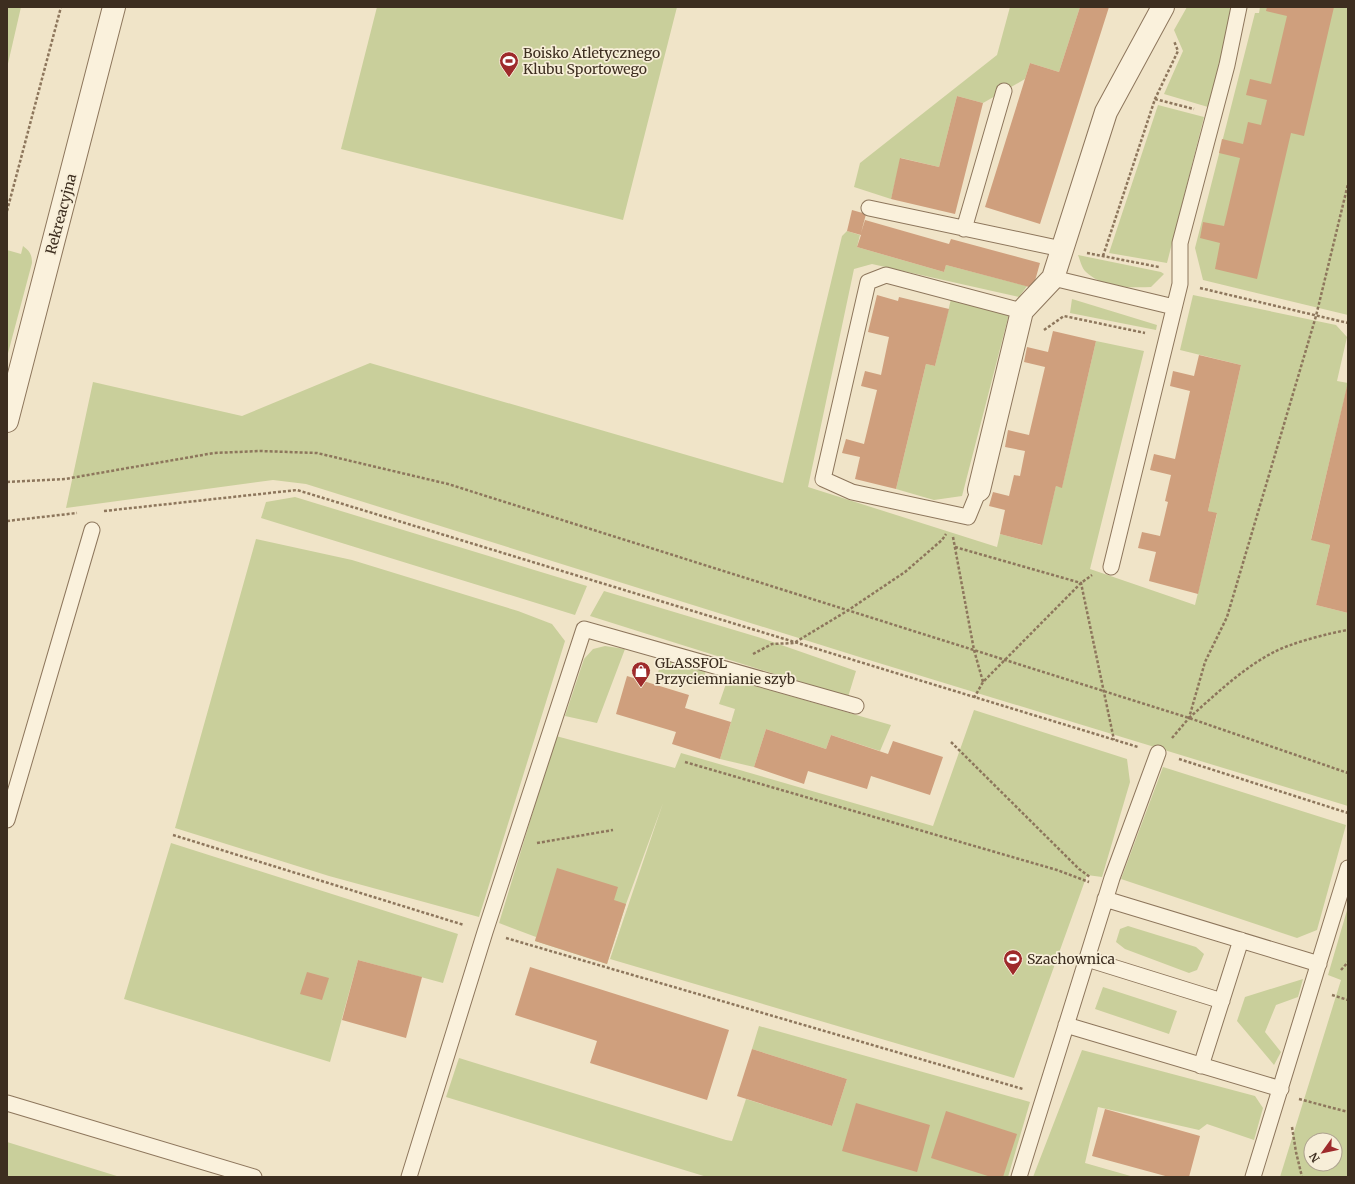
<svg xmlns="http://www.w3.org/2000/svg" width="1355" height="1184" font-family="Merriweather,serif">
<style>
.green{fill:#c9cf9b;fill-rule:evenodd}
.building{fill:#cf9f7d}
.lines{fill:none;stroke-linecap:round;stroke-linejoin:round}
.lane-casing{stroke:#8d765c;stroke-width:17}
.street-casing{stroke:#8d765c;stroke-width:24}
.path{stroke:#8d765c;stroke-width:2.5;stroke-dasharray:3 2;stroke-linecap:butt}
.lane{stroke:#faf1dc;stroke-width:15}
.street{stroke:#faf1dc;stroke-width:22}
.labels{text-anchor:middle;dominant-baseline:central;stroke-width:3.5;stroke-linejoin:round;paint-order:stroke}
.poi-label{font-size:14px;fill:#3d2e20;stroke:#f7eed8;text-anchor:start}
.street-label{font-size:14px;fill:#3d2e20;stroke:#f7eed8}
</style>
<rect width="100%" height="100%" fill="#f0e4c8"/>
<path class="green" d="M7,7h14l-14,61z
M377,7h300l-54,213 -282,-71z
M1010,7h70l-21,65 -29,-9 -5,16 -42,24 -26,-7 -18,71 -38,-9 -10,41 -37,-12 6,-24 137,-108z
M1187,7h47l-26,100 -44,-13 19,-43 -9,-21z
M1260,7h88v308l-145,-35 -8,-32 60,-235h4z
M1158,105l46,12 -37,146 -58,-10z
M847,231l13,4 -3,12 87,25 2,-7 81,21 -8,11 -147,-33 -18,5 -46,218 189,60 3,-13 41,11 15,-59 6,1 34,-146 48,10 -54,218 105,36 22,-91 -9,-3 33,-146 -61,-15 13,-55 143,30 11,12 -10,44 11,2 -37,156 19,6 -14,60 32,8v193l-479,-146 -563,-176 -33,-4 -207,28 27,-126 149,34 128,-53 413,120 59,-247z
M23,246c7,5 9,9 9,17l-25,94v-107l14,4z
M1078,255l83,17 3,2 -13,13c-20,1 -48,1 -65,-15 -4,-3 -6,-12 -8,-17z
M951,299l58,15 -47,182 -28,4 -38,-11 30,-125 9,2z
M1072,299l85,26 -1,5 -86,-17z
M295,497l292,89 -12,29 -314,-97 5,-16z
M256,539l96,21 166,51 34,13 13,17 -86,276 -150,-41 -154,-48z
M604,591l157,47 95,33 -8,26 -258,-81z
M605,646l20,3 -28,74 -32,-7 19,-57 9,-10z
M662,658l44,11 -3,15 -45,-11z
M728,678l163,47 -11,26 -49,-16 -5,14 -60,-20 -12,38 -34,-8 15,-50 -16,-5z
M974,710l153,49 3,23 -28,95 -15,-2 -73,203 -404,-119 53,-156 -37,101 -19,60 -72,-23 1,-4 -37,-14 57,-187 119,32 6,-15 252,73z
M1163,767l183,58 -29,105 -20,8 -176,-59z
M171,843l287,91 -15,49 -85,-23 -28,102 -206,-63z
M1348,907v270h-68l61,-197 -13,-5zM1311,1140h24v24h-24z
M1128,926l68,21 8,7 -7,16 -8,3 -64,-24 -9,-7 4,-13z
M1303,979l-5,18 -22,8 -11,27 16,20 -7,13 -37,-44 8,-24z
M1103,987l74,24 -8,23 -74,-25z
M759,1026l271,76 -22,75h-301l-261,-80 13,-39 267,82 6,1 14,-42 86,27 15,-47 -95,-30z
M1082,1050l173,46 8,12 -9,32 -47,-16 -8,6 -101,-23 -13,56 49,14h-101z
M7,1142l113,35h-113z"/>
<path class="building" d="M1080,7h29l-69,217 -55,-17 45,-144 29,9z
M1267,7h67l-30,129 -13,-3 -34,146 -42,-10 5,-26 -20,-5 3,-16 21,4 16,-68 -21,-5 3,-14 21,5 5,-22 13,3 6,-25 -21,-5 4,-16 21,5 16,-68 -21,-5z
M957,96l26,7 -28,111 -64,-15 9,-41 39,9z
M852,210l14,4 -5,19 4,-13 84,24 2,-5 89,24 -7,25 -87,-23 -2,7 -87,-25 4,-12 -14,-4z
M877,295l21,6 1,-4 50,12 -14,57 -9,-2 -30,125 -41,-10 5,-22 -18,-4 4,-14 18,5 13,-54 -16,-4 4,-15 16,4 8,-38 -21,-5z
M1053,331l43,10 -34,147 -6,-2 -14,59 -42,-11 5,-24 -16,-4 4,-14 16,4 5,-21 6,1 5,-25 -20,-4 3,-17 21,5 16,-68 -21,-5 3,-15 21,5z
M1199,355l42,10 -33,146 9,2 -19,81 -49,-13 7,-29 -18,-4 4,-16 18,4 8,-34 -3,-1 6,-26 -21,-5 4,-16 21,5 15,-68 -20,-5 3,-15 21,5z
M1347,386h1v227l-32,-8 14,-60 -19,-5z
M627,676l62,19 -4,13 46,14 -11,37 -48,-15 4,-12 -60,-18z
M766,729l60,20 5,-14 57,19 5,-13 50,16 -13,38 -59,-19 -4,13 -59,-18 -4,13 -50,-17z
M557,868l61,19 -4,13 12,4 -19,60 -72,-23z
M358,960l64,17 -16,61 -64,-18z
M530,967l199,63 -22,70 -117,-37 7,-22 -82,-26z
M307,972l22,6 -7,22 -22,-6z
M752,1049l95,30 -15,47 -95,-30z
M856,1103l74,22 -13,47 -75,-21z
M1105,1109l95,27 -11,41h-20l-77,-21z
M946,1111l71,23 -14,43h-12l-60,-19z"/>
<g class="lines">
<defs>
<path id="lane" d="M869,208l193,41
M964,229l40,-138
M1053,278l121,29
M979,490l-11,27 -116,-25 -29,-13 45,-197 18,-7 136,36
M1111,567l69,-283v-41l47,-178 12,-58
M7,820l85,-290
M1105,899l214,65
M1087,959l135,42
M1066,1025l215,64
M1201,1066l40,-126
M7,1103l247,74
M409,1177l76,-245 99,-303 272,77
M1019,1177l93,-299 46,-125
M1253,1177l95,-309"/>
<path id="street" d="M7,421l107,-414
M979,490l43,-179 31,-33 53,-166 57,-105"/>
</defs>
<use href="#lane" class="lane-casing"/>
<use href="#street" class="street-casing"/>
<path class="path" d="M1155,99l39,10
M7,211l54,-204
M1087,253l72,14
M1103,256l52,-157 23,-48 -4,-10
M1200,288l148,35
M1044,330l20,-14 81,17
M7,482l58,-3 149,-26 46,-2 57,2 131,31 741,234 159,55
M104,511l193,-21 841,257
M7,521l70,-8
M953,537l21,113 9,32
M955,547l126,36 33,157
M753,654l19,-10 22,-1 53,-32 58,-39 37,-32 4,-6
M974,698l9,-16 98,-99 11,-8
M1189,718c27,-24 54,-50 85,-66 17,-9 55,-19 74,-22
M1172,738l17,-20 16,-56 22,-45 89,-301 32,-132
M951,742l128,127 11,8
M1179,759l169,54
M685,762l372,108 32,12
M173,835l291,90
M537,843l76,-13
M506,938l517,151
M1341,970l7,-8
M1332,995l16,5
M1299,1099l49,13
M1292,1127l4,25 6,25"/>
<use href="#lane" class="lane"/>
<use href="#street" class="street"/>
</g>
<defs>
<symbol id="stadium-pin" viewBox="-11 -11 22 30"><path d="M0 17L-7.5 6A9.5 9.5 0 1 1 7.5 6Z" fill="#9e2a2b" stroke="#f7eed8"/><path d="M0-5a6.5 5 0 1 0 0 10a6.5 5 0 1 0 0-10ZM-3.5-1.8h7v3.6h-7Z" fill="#fff"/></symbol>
<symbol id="shop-pin" viewBox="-11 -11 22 30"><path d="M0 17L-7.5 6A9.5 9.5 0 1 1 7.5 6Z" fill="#9e2a2b" stroke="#f7eed8"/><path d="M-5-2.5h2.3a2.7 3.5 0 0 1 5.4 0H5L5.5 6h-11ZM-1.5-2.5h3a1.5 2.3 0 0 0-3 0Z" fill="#fff"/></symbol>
</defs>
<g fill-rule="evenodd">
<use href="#stadium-pin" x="498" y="50" width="22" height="30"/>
<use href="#shop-pin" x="630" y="660" width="22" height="30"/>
<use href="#stadium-pin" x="1002" y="948" width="22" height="30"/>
</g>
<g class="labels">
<g class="poi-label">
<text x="523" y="53">Boisko Atletycznego<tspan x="523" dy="16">Klubu Sportowego</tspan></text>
<text x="655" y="663">GLASSFOL<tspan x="655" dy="16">Przyciemnianie szyb</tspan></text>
<text x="1027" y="959">Szachownica</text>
</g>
<g class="street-label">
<text transform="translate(61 214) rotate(-75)">Rekreacyjna</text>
</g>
</g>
<rect width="1355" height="1184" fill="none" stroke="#3d2e20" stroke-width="16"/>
<g transform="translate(1323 1152) rotate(237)"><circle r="19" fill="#f7eed8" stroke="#ada18e"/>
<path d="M0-3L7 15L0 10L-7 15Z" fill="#9e2a2b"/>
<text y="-6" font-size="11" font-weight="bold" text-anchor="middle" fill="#3d2e20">N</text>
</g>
</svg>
